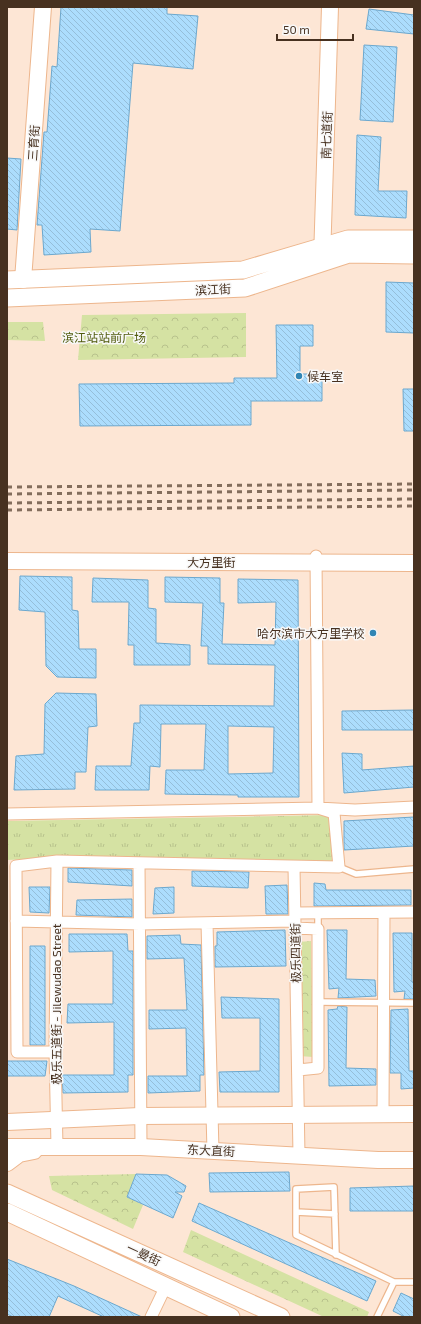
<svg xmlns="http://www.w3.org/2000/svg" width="421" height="1324" font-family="'Exo 2','Noto Sans SC',sans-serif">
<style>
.grass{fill:url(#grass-tufts)}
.park{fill:url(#park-crowns)}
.building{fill:url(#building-back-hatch);stroke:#6ca8ce;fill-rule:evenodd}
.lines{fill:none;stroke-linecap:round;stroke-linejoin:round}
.lane-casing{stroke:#edb68d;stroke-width:8}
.street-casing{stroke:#edb68d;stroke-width:13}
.secondary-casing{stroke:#edb68d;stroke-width:18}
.primary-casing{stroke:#edb68d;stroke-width:19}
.lane{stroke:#fff;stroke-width:5.5}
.street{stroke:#fff;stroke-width:11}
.secondary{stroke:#fff;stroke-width:16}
.primary{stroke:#fff;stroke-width:17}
.rail{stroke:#836d5c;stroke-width:3;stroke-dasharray:5 5;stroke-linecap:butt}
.poi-dot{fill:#3085b4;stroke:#f8f8f8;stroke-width:1.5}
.labels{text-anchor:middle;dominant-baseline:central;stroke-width:3;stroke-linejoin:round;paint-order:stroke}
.street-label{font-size:12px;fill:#473120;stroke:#f8f8f8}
.park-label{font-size:12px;fill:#505b0c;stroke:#f8f8f8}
.poi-label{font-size:12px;fill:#473120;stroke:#f8f8f8;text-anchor:start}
</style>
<defs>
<pattern id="grass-tufts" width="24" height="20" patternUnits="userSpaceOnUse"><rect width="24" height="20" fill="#d5e2a3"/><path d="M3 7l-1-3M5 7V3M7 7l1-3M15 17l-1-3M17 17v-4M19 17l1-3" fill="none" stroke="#b8c28c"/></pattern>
<pattern id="park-crowns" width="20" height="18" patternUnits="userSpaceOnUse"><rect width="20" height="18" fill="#d5e2a3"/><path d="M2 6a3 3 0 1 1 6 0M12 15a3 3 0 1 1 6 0" fill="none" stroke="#b8c28c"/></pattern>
<pattern id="building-back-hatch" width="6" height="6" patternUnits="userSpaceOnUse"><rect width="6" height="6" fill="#acddfd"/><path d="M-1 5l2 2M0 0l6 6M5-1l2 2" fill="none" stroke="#95bed9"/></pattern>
</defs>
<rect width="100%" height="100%" fill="#fde6d5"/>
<path class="grass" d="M331,815l1,47 -279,-4 -46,2v-39z"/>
<path class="park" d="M246,313v44l-168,3 4,-45z
M7,322h36l2,19 -38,-1z
M311,941l2,116 -14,-1v-114z
M136,1174l-9,23 16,8 -10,24 -81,-39 -3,-14z
M191,1230l178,82 -2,5h-43l-141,-65z"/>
<path class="building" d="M61,7h106v7l31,2 -5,53 -60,-6 -13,168 -30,-2 1,23 -47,3 -2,-30h-5l7,-93h3l5,-66 5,1z
M369,9l45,6v19l-48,-5z
M364,45l33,2 -4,75 -33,-2z
M357,135l24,2 -3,54h29l-1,27 -51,-3z
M7,158l14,1 -4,71 -10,-1z
M386,282l28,1v50l-28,-1z
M276,325h37v21h-13v28h22v27h-71v24l-171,1 -1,-42 155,-1v-5h43z
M403,389h11v42h-10z
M20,576l52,1v33l6,1 1,38h17v29l-39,-1 -11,-11 -1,-54 -26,-2z
M165,577l55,1v25h4l-2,41 53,1 1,-43 -38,1v-24l60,1 1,217h-61v-2l-73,-1 1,-24h38l2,-46h-45l-1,43 -10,-1 -1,24h-54l1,-24h35l3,-43h6v-18l134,1 1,-41 -67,-1v-18h-7l2,-43 -38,-1zM228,726l46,1 -1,46 -45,1z
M93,578l55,2v28l8,1v34l34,2v20h-56v-20h-6l1,-43h-37z
M56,693l40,1 1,32 -9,1 -2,45h-11v17l-61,1 2,-34 28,-2 1,-50z
M414,710v20h-72v-19z
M342,753l20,1v16l52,-4v21l-70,6z
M414,817v29l-70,4v-29z
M68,868l64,2v16l-64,-4z
M192,871l57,1 -1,16 -56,-2z
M314,883l11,1 1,6h85v15l-97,1z
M287,885l1,29h-22l-1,-28z
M29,887h21l-1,26 -19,-1z
M174,887v26l-21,1 2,-26z
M132,899v18l-56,-2 1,-15z
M285,930l1,36 -71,1v-21h2v-14z
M327,930h20l-1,49 29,1 1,16 -38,2 1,-10 -10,1z
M393,933h19v49h2v17h-10l1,-8 -11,1z
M69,934h58l1,17h5v124h-5v17l-65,1 -1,-18h52v-53l-47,1 1,-19h45v-53l-44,1z
M180,935l1,9 20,1 3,130h-4v16l-52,2v-17h39l-1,-48 -37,1v-19h38l-3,-52 -37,1v-23z
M30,946h15v99h-15z
M221,997l58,2v93h-59l-1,-20 41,-1v-53h-38z
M338,1006l9,1 -1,61 30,1v16l-47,1 -1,-76 9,-1z
M408,1009l1,62h5v17l-13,1v-16h-11l1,-63z
M7,1061h40l-2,15h-38z
M289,1172l1,19 -80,1 -1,-19z
M136,1174l31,1 19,11 -2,6h-9l7,4 -9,22 -46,-21z
M414,1186v25h-64v-23z
M199,1203l177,78 -9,20 -175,-80z
M7,1259l67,27 68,31h-38l-46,-21 -9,21h-36l-6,-3z
M401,1293l13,6v18h-9l-12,-6z"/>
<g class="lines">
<defs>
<path id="lane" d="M339,867l17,7 58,-5
M318,929v-16
M318,1002l96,1
M296,1212l39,2
M336,1255l-2,-68 -38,2v46l98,47
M377,1317l17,-35h20"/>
<path id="street" d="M7,814l311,-6 37,2 59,-3
M57,861l-2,191 2,95
M139,863l2,284
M294,867l5,288
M295,913l119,-1
M16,921l124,3 155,-3
M207,923l6,228
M295,928l23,1v139l-20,2
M55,1052h-38l-1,-186 41,-5 282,6 -5,-54 -16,-5 -2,-252
M383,1113l1,-200
M151,1317l15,-31"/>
<path id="secondary" d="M322,259l8,-252
M23,280l20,-273
M7,561l407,2
M7,1122l133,-6 274,-2
M7,1147h134l237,13h36
M7,1163l12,-9 15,-3"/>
<path id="primary" d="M7,280l236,-10 105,-31h66
M7,298l238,-10 104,-34 65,1
M7,1193l274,124
M7,1212l224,105"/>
</defs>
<use href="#lane" class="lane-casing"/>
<use href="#street" class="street-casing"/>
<use href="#secondary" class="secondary-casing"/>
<use href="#primary" class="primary-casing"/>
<use href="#lane" class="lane"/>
<use href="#street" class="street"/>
<use href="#secondary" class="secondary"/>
<use href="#primary" class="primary"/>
<path class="rail" d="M7,487l407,-3
M7,494l407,-4
M7,503l407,-4
M7,510l407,-4"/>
</g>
<g class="poi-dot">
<circle cx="299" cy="376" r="4"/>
<circle cx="373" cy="633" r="4"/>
</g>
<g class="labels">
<g class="street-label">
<text transform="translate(326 135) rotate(-88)">南七道街</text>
<text transform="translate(33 143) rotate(-86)">三育街</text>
<text transform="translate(213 289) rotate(-3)">滨江街</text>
<text x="211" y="562">大方里街</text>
<text transform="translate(295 953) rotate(-91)">极乐四道街</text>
<text transform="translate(56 1004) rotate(-90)">极乐五道街 - Jilewudao Street</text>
<text transform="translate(211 1150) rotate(3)">东大直街</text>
<text transform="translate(144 1254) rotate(25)">一曼街</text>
</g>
<g class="park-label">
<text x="104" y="337">滨江站站前广场</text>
</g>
<g class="poi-label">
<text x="307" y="376">候车室</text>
<text x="365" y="633" text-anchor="end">哈尔滨市大方里学校</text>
</g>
</g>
<rect width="421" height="1324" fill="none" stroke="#473120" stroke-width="16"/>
<path d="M277 34v6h76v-6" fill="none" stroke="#473120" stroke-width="2"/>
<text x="283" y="34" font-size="12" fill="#473120" stroke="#f8f8f8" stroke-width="3" paint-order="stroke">50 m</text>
</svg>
